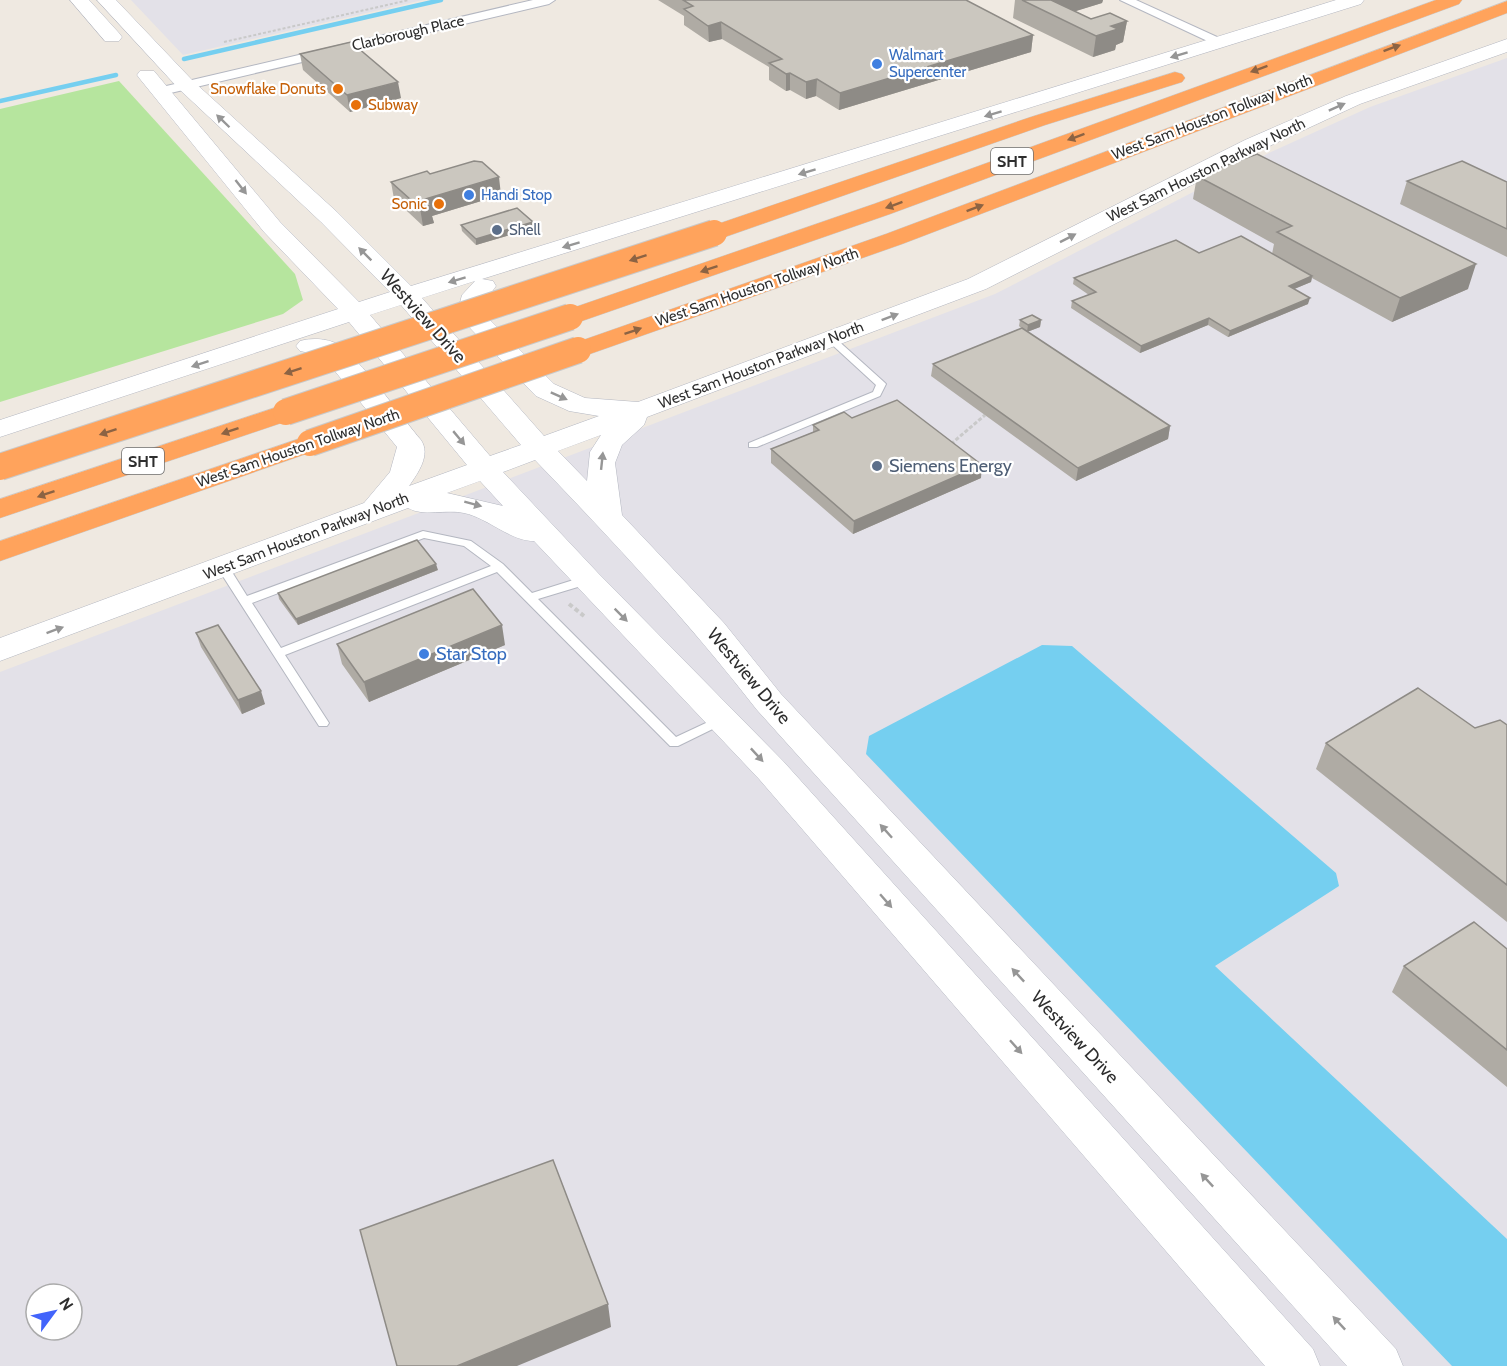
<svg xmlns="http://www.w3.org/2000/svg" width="1507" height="1366" font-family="Cabin,sans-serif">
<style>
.industrial{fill:#e3e1e8;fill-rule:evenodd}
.green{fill:#b6e59e}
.water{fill:#75cff0}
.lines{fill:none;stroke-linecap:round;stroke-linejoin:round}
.stream{stroke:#75cff0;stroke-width:4.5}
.lane-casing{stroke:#b4b7c1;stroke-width:2}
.street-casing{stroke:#b4b7c1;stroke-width:2}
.secondary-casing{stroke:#b4b7c1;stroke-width:1}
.highway-casing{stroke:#c9c9c9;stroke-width:1}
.path-far2{stroke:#c9c9c9;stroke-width:2;stroke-dasharray:3 2;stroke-linecap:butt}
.path-far1{stroke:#c9c9c9;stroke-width:3;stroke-dasharray:4 2;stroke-linecap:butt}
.path{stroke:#c9c9c9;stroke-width:4;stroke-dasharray:4.5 3;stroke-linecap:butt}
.lane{fill:#fff;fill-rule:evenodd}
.street{fill:#fff;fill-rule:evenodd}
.secondary{fill:#fff;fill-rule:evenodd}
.highway{fill:#ffa35c;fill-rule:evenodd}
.highway-bridge-casing{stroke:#c9c9c9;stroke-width:28;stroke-linecap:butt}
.highway-bridge{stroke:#ffa35c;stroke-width:26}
.wall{fill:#afaba4}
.shaded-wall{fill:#8e8b86}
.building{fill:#cbc7bf;stroke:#8e8b86;stroke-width:1.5}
.oneway{fill:#8c6343}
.oneway2{fill:#969696}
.shop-dot{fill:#3f7fe0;stroke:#fff;stroke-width:2}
.food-dot{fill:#e8710a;stroke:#fff;stroke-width:2}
.service-dot{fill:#5c6f8a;stroke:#fff;stroke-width:2}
.labels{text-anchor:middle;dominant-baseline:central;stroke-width:4.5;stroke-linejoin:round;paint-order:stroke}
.far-street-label{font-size:15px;fill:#2e2e2e;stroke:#fff}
.far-shop-label{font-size:15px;fill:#366cbe;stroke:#fff;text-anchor:start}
.far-food-label{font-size:15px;fill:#c56008;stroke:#fff;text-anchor:end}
.far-service-label{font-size:15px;fill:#4e5e75;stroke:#fff;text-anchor:start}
.shield{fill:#fff;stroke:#6d6d6d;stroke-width:1.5}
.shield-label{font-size:16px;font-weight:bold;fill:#2e2e2e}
.street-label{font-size:18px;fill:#2e2e2e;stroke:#fff}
.service-label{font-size:18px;fill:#4e5e75;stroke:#fff;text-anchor:start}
.shop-label{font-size:18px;fill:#366cbe;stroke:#fff;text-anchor:start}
</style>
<rect width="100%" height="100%" fill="#efe9e1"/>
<path class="industrial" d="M131,0h292l-240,55z
M1507,58v1308h-1507v-694l995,-378 276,-142 99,-45zM36,1294h36v36h-36z"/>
<path class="green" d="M119,81l176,193 8,26 -20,14 -283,88v-293z"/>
<path class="water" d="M1042,645l30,1 264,227 3,13 -124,80 292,273v127h-55l-586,-612 3,-18z"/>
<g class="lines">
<path class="stream" d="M184,59l257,-59
M0,101l116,-26"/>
<defs>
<path id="lane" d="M831,336l3,1 50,45 2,2 -6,12 -123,51h-8v-4l124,-51 3,-7 -48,-44v-4z
M423,531l48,10 32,23 29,29 51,-16h8l2,3 -2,3 -53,16 138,138 47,-22 6,4 -2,3 -49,24h-8l-173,-174 -212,83 44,68 -2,3h-8l-102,-159 2,-3h8l20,32zM424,538l40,8 27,20 -210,82 -29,-45z"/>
<path id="street" d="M533,0h22l-6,4 -387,91 -7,-4 7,-4z
M1120,0h16l92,42 -7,4 -5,-1z"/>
<path id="secondary" d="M70,0h19l30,33 3,4 -3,4h-14z
M97,0h19l77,81 144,131 74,74 925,-286h28l-3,4 -879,275 11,2 3,5c-9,13 -14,15 -8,32l66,66 31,14 53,4 330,-123 277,-139 101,-44 161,-57v13l-147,52 -99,46 -275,139 -339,128 -3,8 -22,20 -7,18 7,52 102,108 57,71 615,655 7,17h-56l-590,-656c-69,-89 -144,-169 -222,-250l-32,12 95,101 185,188 530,588 7,17h-55l-506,-587 -225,-238c-24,0 -46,-23 -70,-28 -17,-4 -41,4 -56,-5l-408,153v-23l364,-135 26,-31 7,-25 -63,-77 -15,-15 -19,-4 -4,-5 4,-5c10,-3 27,-3 37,3 22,13 65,74 84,96 10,15 -3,33 -12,46l58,-21 -118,-143 -349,115v-17l338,-111 -74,-77 -124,-153 -3,-4 3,-4h14l126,151 79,80 31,-10 -69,-70 -142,-133zM475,281l-13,14 -3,11 9,20 68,70 33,15 30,5 -55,20 -122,-138zM401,305l120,140 -31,11 -120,-141zM601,435l-11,17 -3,29 -29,-30zM480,481l23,25 -56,-13z"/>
<path id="highway" d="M1436,0h26l-3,4 -569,210 -311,108 -9,3 -9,-3 -4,-5 4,-5 313,-108z
M1507,1v12l-605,231 -315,111 -9,3 -9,-3 -4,-5 4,-5 317,-111z
M1175,72l7,2 3,4 -3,4 -137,43 -323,113h-16l-4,-5 4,-5 325,-111z
M286,404l10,2 4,6 -4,6 -296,100v-19z
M310,435l10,2 4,6 -4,6 -320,112v-20z"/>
</defs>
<use href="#lane" class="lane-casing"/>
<use href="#street" class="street-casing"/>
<use href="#secondary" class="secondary-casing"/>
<use href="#highway" class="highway-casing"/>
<path class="path-far2" d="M224,42l185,-42"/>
<path class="path-far1" d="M951,444l34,-29"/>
<path class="path" d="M569,604l15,12"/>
<use href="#lane" class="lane"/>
<use href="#street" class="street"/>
<use href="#secondary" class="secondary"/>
<use href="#highway" class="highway"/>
<defs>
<path id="highway-bridge" d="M286,412l284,-95
M310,443l268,-93
M0,467l714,-234"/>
</defs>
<use href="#highway-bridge" class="highway-bridge-casing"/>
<use href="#highway-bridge" class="highway-bridge"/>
</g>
<path class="wall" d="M658,0h308l67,35 -2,17 -192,58 -23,-14 -10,3 -16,-9 -4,1 -17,-11v-13l-47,-28 -13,3 -25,-17v-9z
M1015,0h88l-1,3 -27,8 16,8 36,2 -4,21 -7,3 -1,5 -22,7 -80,-39z
M300,54l101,44 -51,14 -47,-42z
M430,174l71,21 -69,21 2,7 -11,3 -29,-27 -3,-17z
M1197,176l271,113 -76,33 -80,-44 -1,4 -17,7 14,15 -80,33 -20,-12 -68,28 -69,-45 1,-7 17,-6 -16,-11 1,-6 125,-25 73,1 2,-10 -81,-45z
M1407,181l100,1v75l-107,-53z
M461,225l73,3 -58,17 -14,-14z
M1020,320h21l-1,7 -13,5 143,94 -2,13 -92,42 -145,-105 2,-12 88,-36 -2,-2z
M852,418l129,60 -128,56 -82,-71v-14l42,-17v-7z
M438,570l-140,55 -19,-26 -1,-6z
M196,633l69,71 -23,10 -41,-67z
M337,644l168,1 -136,57 -27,-38z
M1507,725v197l-191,-153 10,-26z
M1507,949v138l-115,-95 12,-26z"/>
<path class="shaded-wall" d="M1049,0h54l-1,3 -45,14z
M1127,21l-4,21 -7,3 -1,5 -22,7 3,-21 15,-10z
M721,22l1,17 -13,3 -1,-16z
M1033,35l-2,17 -192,58 1,-17z
M790,73v17l-4,1v-17z
M817,79l-1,17 -10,3v-17z
M398,82l3,16 -51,14 -3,-17z
M499,177l2,18 -69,21 2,7 -11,3 -3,-18 5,-9z
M533,222l1,6 -58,17v-6z
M1476,264l-8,25 -76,33 8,-24z
M1312,276l-1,6 -24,10 2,-6z
M1310,298l-2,6 -80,33 2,-6z
M1209,318l-1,7 -68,28 1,-7z
M1041,320l-1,7 -13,5 1,-7z
M1170,426l-2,13 -92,42 2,-13z
M982,465l-1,13 -128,56 1,-13z
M436,564l2,6 -140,55 -2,-6z
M502,625l3,20 -136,57 -5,-20z
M261,691l4,13 -23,10 -4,-14z
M608,1304l3,23 -94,39h-60z"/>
<path class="building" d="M683,0h283l67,35 -193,58 -23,-14 -11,3 -16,-9 -4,1 -17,-11 13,-4 -61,-37 -13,4 -24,-17 9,-3z
M1022,0h29l40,19 19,-6 17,8 -16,5 7,3 -22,7z
M351,42l47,40 -51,13 -47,-41z
M1257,154l219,110 -76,34 -123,-66 15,-6 -95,-50z
M474,161l8,1 17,15 -74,22 6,6 -11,3 -29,-26 36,-11 3,3z
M1462,161l45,21v47l-100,-48z
M517,208l16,14 -57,17 -15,-14z
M1241,236l71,40 -23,10 21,12 -80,33 -21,-13 -68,28 -69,-45 24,-9 -22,-14 102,-38 23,13z
M1032,315l9,5 -13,5 -8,-5z
M1022,328l148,98 -92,42 -145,-104z
M897,400l85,65 -128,56 -83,-72 48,-19 -6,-5 31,-13 8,6z
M417,540l19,24 -140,55 -18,-26z
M473,589l29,36 -138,57 -27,-38z
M218,625l43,66 -23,9 -42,-67z
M1418,688l57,40 25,-8 7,5v160l-181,-142z
M1474,922l33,27v101l-103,-84z
M553,1160l55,144 -151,62h-60l-37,-136z"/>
<defs><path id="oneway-solid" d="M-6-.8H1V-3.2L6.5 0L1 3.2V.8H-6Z" transform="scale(1.5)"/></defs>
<g class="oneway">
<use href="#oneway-solid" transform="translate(1392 48) rotate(-20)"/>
<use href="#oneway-solid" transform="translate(1259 69) rotate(160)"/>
<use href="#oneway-solid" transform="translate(1076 137) rotate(160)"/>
<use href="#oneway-solid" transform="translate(894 205) rotate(160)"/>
<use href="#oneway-solid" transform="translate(975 208) rotate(-21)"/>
<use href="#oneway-solid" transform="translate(638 258) rotate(162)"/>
<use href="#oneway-solid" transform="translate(709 269) rotate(161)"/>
<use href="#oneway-solid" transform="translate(633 331) rotate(-19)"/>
<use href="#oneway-solid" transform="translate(293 371) rotate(162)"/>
<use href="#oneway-solid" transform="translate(230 431) rotate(161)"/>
<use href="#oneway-solid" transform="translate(108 432) rotate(162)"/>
<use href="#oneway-solid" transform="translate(46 494) rotate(161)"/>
</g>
<g class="oneway2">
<use href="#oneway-solid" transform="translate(1179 55) rotate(163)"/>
<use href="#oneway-solid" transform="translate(1337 107) rotate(-24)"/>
<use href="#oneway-solid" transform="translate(993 114) rotate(163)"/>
<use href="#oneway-solid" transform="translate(223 121) rotate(-136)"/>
<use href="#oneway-solid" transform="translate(807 172) rotate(163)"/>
<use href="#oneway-solid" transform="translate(241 187) rotate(52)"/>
<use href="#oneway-solid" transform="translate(1068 238) rotate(-27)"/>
<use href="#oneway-solid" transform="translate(571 245) rotate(163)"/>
<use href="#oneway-solid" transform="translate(365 254) rotate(-135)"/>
<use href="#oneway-solid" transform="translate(457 280) rotate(163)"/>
<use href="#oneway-solid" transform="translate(890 317) rotate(-21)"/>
<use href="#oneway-solid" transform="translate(200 364) rotate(162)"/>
<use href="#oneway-solid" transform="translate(559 396) rotate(24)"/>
<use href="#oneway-solid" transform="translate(459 438) rotate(50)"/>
<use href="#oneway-solid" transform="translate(602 461) rotate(-84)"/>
<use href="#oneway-solid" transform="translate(473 504) rotate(15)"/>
<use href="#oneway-solid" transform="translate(621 615) rotate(45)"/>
<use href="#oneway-solid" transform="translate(55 630) rotate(-20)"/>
<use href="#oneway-solid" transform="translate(757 755) rotate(47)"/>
<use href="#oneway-solid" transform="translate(886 831) rotate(-132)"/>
<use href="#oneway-solid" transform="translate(886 901) rotate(49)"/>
<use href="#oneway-solid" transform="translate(1018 975) rotate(-133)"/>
<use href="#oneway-solid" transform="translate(1016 1047) rotate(48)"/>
<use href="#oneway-solid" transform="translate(1207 1180) rotate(-133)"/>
<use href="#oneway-solid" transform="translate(1339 1323) rotate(-133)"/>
</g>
<g class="shop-dot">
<circle cx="877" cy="64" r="6"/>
<circle cx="469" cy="195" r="6"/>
<circle cx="424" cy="654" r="6"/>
</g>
<g class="food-dot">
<circle cx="338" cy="89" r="6"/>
<circle cx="356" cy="105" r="6"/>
<circle cx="439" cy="204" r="6"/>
</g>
<g class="service-dot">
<circle cx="497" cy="230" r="6"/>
<circle cx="877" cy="466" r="6"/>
</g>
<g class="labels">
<g class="far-street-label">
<text transform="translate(408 33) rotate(-13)">Clarborough Place</text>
<text transform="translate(1212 117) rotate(-21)">West Sam Houston Tollway North</text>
<text transform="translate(1206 170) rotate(-26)">West Sam Houston Parkway North</text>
<text transform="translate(757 287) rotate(-19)">West Sam Houston Tollway North</text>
<text transform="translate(761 365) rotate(-21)">West Sam Houston Parkway North</text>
<text transform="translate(298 448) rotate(-19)">West Sam Houston Tollway North</text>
<text transform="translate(306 536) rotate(-21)">West Sam Houston Parkway North</text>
</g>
<g class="far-shop-label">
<text x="889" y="55">Walmart<tspan x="889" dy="17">Supercenter</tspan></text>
<text x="481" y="195">Handi Stop</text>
</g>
<g class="far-food-label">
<text x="326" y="89">Snowflake Donuts</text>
<text x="368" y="105" text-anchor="start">Subway</text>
<text x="427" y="204">Sonic</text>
</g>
<g class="far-service-label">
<text x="509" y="230">Shell</text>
</g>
<g class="shield">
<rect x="991" y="148" width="42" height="26" rx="4.5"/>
<rect x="122" y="448" width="42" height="26" rx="4.5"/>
</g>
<g class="shield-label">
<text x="1012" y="161">SHT</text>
<text x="143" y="461">SHT</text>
</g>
<g class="street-label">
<text transform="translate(423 316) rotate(48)">Westview Drive</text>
<text transform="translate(749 676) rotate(50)">Westview Drive</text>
<text transform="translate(1075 1037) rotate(47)">Westview Drive</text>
</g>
<g class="service-label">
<text x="889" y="466">Siemens Energy</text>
</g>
<g class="shop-label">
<text x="436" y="654">Star Stop</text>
</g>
</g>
<g transform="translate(54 1312) rotate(57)"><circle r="28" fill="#ffffff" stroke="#ababab" stroke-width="1.5"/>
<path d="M0-4.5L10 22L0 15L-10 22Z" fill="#4264fb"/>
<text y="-9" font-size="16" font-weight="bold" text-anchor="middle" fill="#2e2e2e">N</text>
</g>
</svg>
